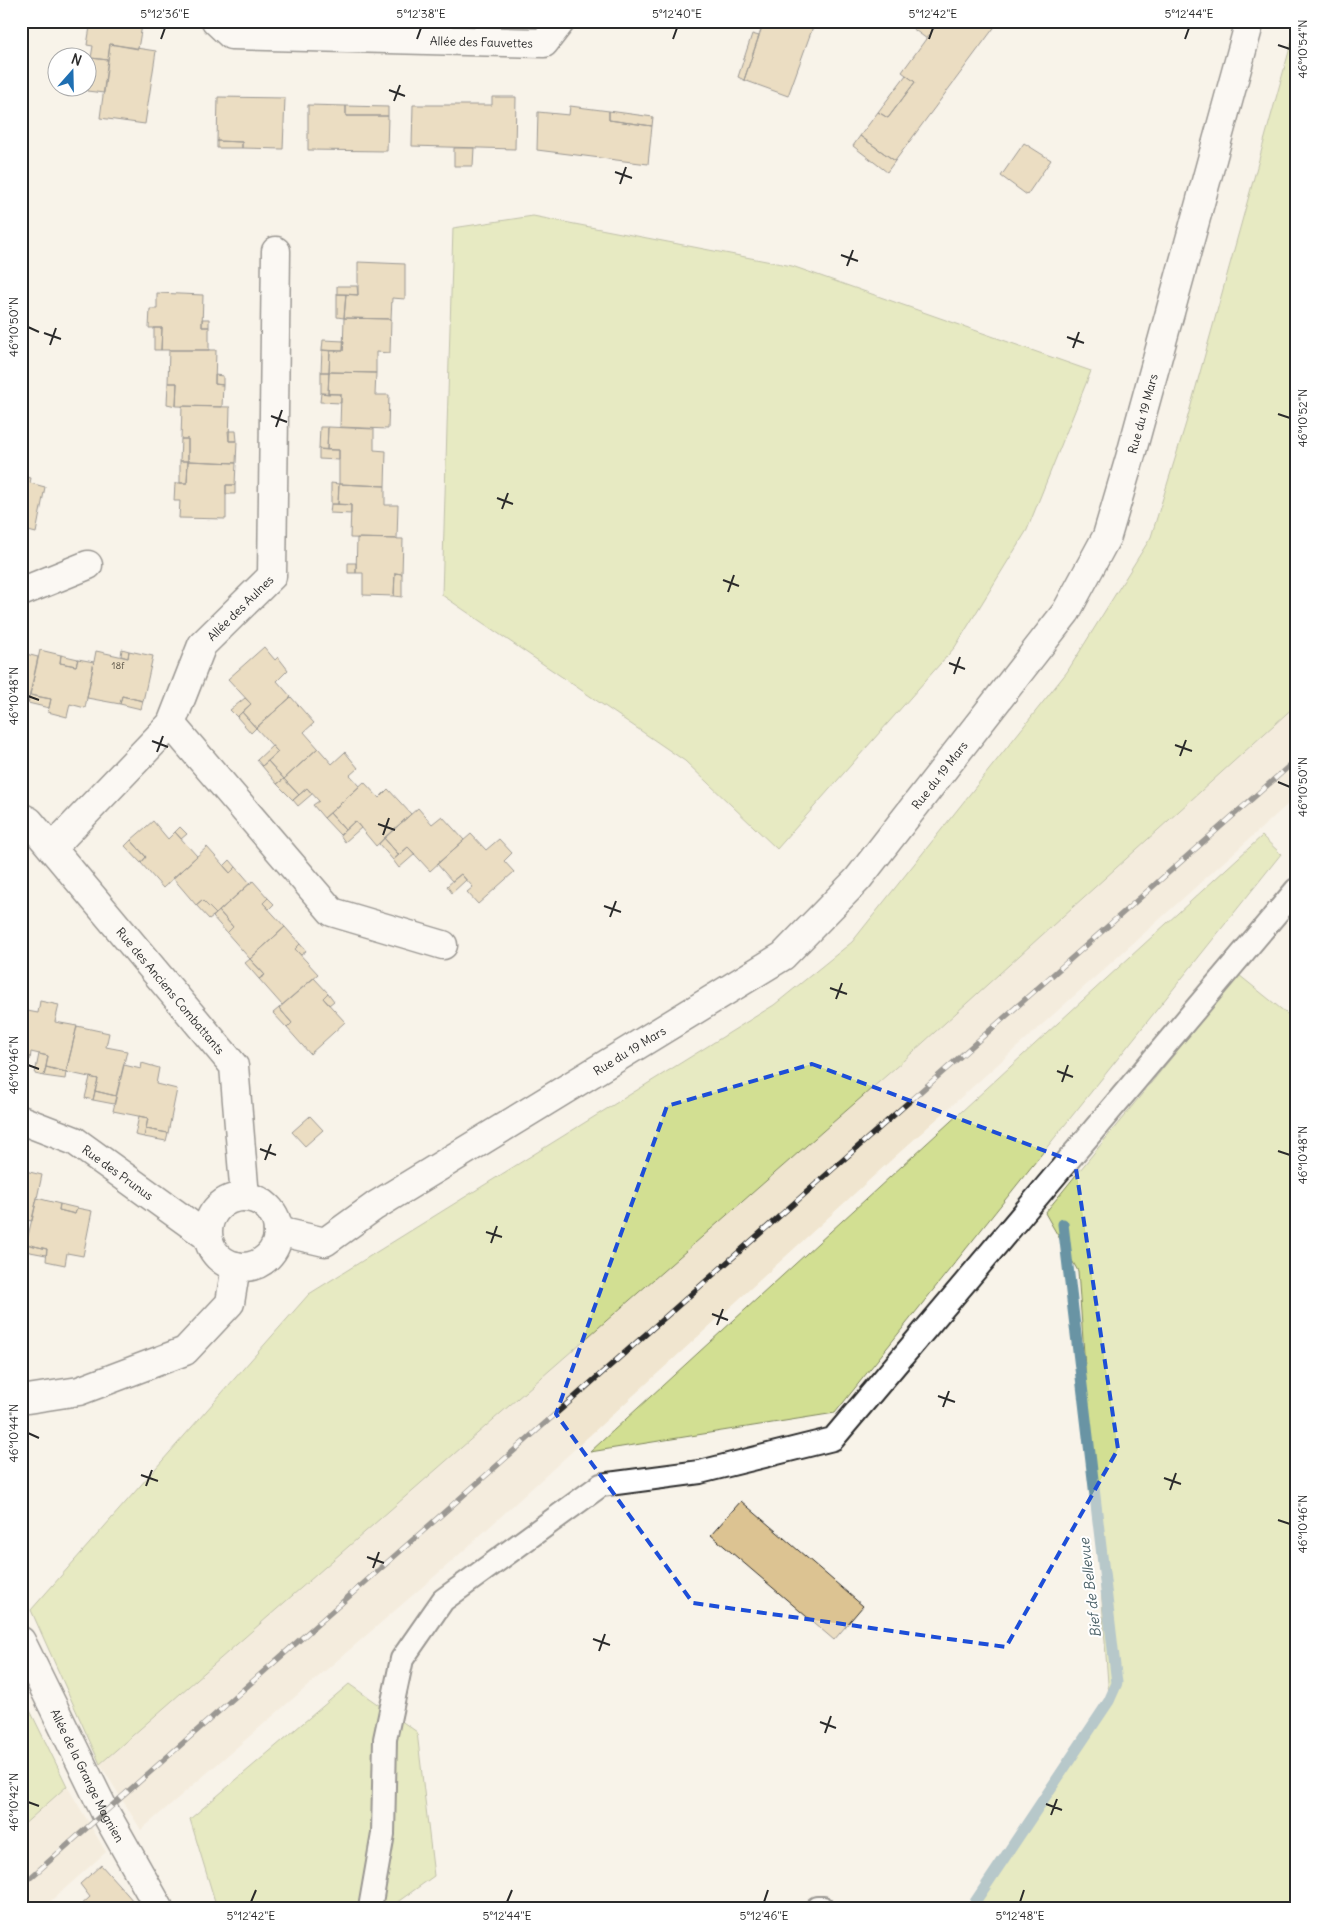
<svg xmlns="http://www.w3.org/2000/svg" width="1317" height="1929" font-family="Delius,sans-serif">
<style>
.built{fill:#f0e5cf}
.green{fill:#d2df92;stroke:#7e855e}
.lines{fill:none;stroke-linecap:round;stroke-linejoin:round}
.stream{stroke:#6994a4;stroke-width:11}
.building{fill:#dcc392;stroke:#2b2b2b}
.service-casing{stroke:#2b2b2b;stroke-width:26}
.minor-casing{stroke:#2b2b2b;stroke-width:31}
.service{stroke:#fff;stroke-width:22}
.minor{stroke:#fff;stroke-width:28}
.rail-casing{stroke:#2b2b2b;stroke-width:5.5}
.rail{stroke:#fff;stroke-width:4;stroke-dasharray:11;stroke-linecap:butt}
.marked{fill:none;stroke:#1d4ed8;stroke-width:4;stroke-dasharray:10 6;stroke-linejoin:round}
.ticks{fill:none;stroke:#2b2b2b;stroke-width:2}
.labels{text-anchor:middle;dominant-baseline:central;stroke-width:4;stroke-linejoin:round;paint-order:stroke}
.number-label{font-size:10px;fill:#575145}
.street-label{font-size:12px;fill:#2b2b2b;stroke:#fff}
.water-label{font-size:14px;font-style:italic;fill:#4a6067;stroke:#fff}
.neatline{fill:none;stroke:#2b2b2b;stroke-width:2}
.ticks-label{font-size:12px;text-anchor:middle;fill:#2b2b2b}
</style>
<rect width="100%" height="100%" fill="#f8f3e9"/>
<filter id="ink" filterUnits="userSpaceOnUse"><feTurbulence type="fractalNoise" baseFrequency=".02" numOctaves="2"/><feDisplacementMap in="SourceGraphic" scale="10" xChannelSelector="R" yChannelSelector="G"/><feConvolveMatrix kernelMatrix="1 2 1 2 8 2 1 2 1" color-interpolation-filters="sRGB"/></filter>
<g filter="url(#ink)">
<path class="built" d="M1296,705v92l-396,355 -450,411 -309,267 -41,-66 803,-703z
M67,1786l39,66 -63,56h-22v-81z"/>
<path class="green" d="M1296,26v679l-393,356 -803,703 -69,-154 278,-316 465,-289 78,-63 215,-270 84,-135 35,-114z
M533,216l259,50 299,105 -64,159 -72,117 -178,202 -92,-88 -243,-166 11,-367z
M1262,836l19,18 -446,559 -245,39z
M1239,975l57,46v887h-320l133,-211 -31,-426 -33,-58z
M349,1684l68,48 17,144 -45,32h-172l-27,-89z
M21,1692l46,94 -46,41z"/>
<g class="lines">
<path class="stream" d="M971,1908l138,-207 8,-18 -54,-459"/>
</g>
<path class="building" d="M91,21l51,4 -4,24 -28,-5 -2,16 -17,-2 2,-12 -6,-1z
M764,21h51l-27,75 -44,-16z
M911,21h28l-12,18 -19,-14z
M939,21h60l-104,140 -35,-25 18,-24 10,6 27,-36 -13,-10z
M752,34l7,2 -15,44 -6,-3z
M110,44l46,7 -11,73 -45,-6z
M91,58l17,2 -4,33 -17,-2z
M906,75l9,7 -27,36 -10,-6z
M218,97l67,1 -2,51 -41,-1v-6l-25,-1z
M492,97h24l-1,52 -103,-3 1,-41h79z
M308,105l38,1v10h42l-1,35 -79,-1z
M346,106l42,1v9h-42z
M570,106l39,5v9l43,6 -4,38 -111,-14 1,-38 31,3z
M609,111l44,6 -1,9 -43,-6z
M860,136l35,25 -8,11 -34,-26z
M217,141l25,1v6h-25z
M1024,143l27,17 -24,35 -26,-19z
M454,148h20l-1,18h-19z
M358,262l47,2v35l-13,-1 -1,21 -47,-1 2,-24 12,1z
M21,279l5,3 -5,8z
M337,286h20l1,9 -21,-1z
M157,293l46,2 -1,32h7v23h-48l1,-22h-13l1,-19h7z
M337,294h9l-2,24 -7,-1z
M344,318l47,1 -1,34 -14,-1v21l-47,-1 1,-21h13z
M202,319h7v8h-7z
M154,328h8l-1,22h-7z
M323,340l21,1 -1,10 -21,-1z
M169,350h47l-1,34 8,1 -1,22 -46,-1 1,-23h-9z
M322,350l8,1 -1,21h-8z
M321,372h8l-1,22 -7,-1z
M329,372l47,1 -1,22h14l-1,34 -48,-2 1,-33h-13z
M215,375l8,1v9l-8,-1z
M168,383h9l-1,23 -9,-2z
M321,393l20,1v9l-21,-1z
M182,406l48,1 -1,34h8l-1,22 -48,-2v-22h-7z
M320,427h8l-1,23 -8,-1z
M328,427l46,2v21l12,1 -1,35 -46,-2v-34h-12z
M228,431h8l1,10h-8z
M181,439h7v22h-8z
M319,449l20,1v10l-20,-1z
M180,461h8l-1,22h-7z
M188,461l48,2 -1,22h-9v34l-47,-1 1,-17h-6l1,-18h12z
M21,476l10,2 -1,5 15,4 -9,46 -15,-4z
M331,483l8,1 -1,20h-7z
M339,484l46,2v19h13l-1,34 -47,-1 1,-33 -13,-1z
M226,485h9v9h-9z
M331,504l20,1v9l-21,-1z
M357,538l46,1 -1,35 -7,-1 -1,23 -31,-1v-22h-7z
M348,563h8v10h-8z
M395,573l7,1v23l-8,-1z
M264,647l11,13 3,-3 10,13 -11,11 14,16 -35,31 -14,-16 9,-8 -23,-25z
M122,649l7,2 -1,7 -7,-2z
M40,650l21,5 -1,8 16,3 2,-7 16,3 -9,46 -15,-4 -3,13 -19,-5 3,-13 -21,-4z
M96,651l32,7 1,-7 24,5 -10,45 -21,-5 -2,8 -33,-6z
M22,653l16,4 -10,46 -7,-2z
M61,655l17,4 -2,7 -16,-3z
M30,695l21,4 -2,9 -21,-5z
M122,696l21,5 -2,8 -21,-5z
M291,697l23,26 -10,9 14,16 -34,31 -16,-18 10,-9 -22,-24z
M245,698l6,6 -14,13 -7,-7z
M242,712l14,16 -5,5 -14,-16z
M272,746l6,6 -16,14 -5,-6z
M318,748l14,16 13,-12 13,16 -8,7 10,11 -36,32 -11,-13 6,-4 -12,-13 -8,7 -15,-16z
M268,761l16,18 -7,5 -15,-18z
M284,779l15,16 -6,5 -16,-16z
M364,782l15,16 9,-9 23,25 -35,32 -21,-25 -10,9 -15,-17z
M307,788l5,6 -14,12 -5,-6z
M418,808l14,16 10,-8 22,24 -34,31 -22,-24 -9,8 -15,-17z
M330,813l15,17 -5,5 -16,-17z
M153,821l15,18 7,-7 22,24 -34,32 -22,-25 5,-6 -15,-17z
M355,821l6,7 -16,14 -5,-7z
M180,827l7,7 -6,5 -6,-7z
M471,834l15,16 13,-11 13,14 -8,8 10,11 -36,32 -11,-12 6,-5 -12,-13 -9,7 -15,-17z
M384,838l15,17 -6,5 -14,-16z
M131,840l15,17 -5,6 -16,-17z
M207,847l23,26 6,-6 14,16 -34,31 -14,-14 -6,5 -23,-27z
M408,847l7,7 -16,14 -6,-8z
M230,860l6,7 -6,6 -6,-7z
M461,874l5,6 -14,13 -5,-7z
M253,881l15,17 -5,5 22,24 -35,32 -23,-26 6,-6 -14,-16z
M268,898l6,6 -5,5 -6,-6z
M202,900l14,14 -7,5 -13,-14z
M219,911l14,16 -6,6 -14,-16z
M285,927l15,17 -5,5 23,25 -36,31 -23,-26 6,-4 -15,-16z
M300,944l6,7 -5,4 -6,-6z
M250,959l15,16 -6,4 -14,-16z
M314,978l14,15 -5,5 22,24 -35,32 -23,-26 5,-5 -13,-15z
M328,993l6,8 -5,4 -6,-7z
M40,1001l19,4 -4,17 22,4 -11,46 -20,-5 2,-11 -17,-4 -1,8 -9,-2 1,-48 16,3z
M279,1008l13,15 -5,5 -14,-15z
M77,1026l32,7 -3,14 21,4 -11,45 -21,-5 3,-12 -32,-7z
M39,1054l9,2 -4,20 -9,-2z
M142,1063l17,5 -3,16 21,5 -9,44 -22,-4 2,-11 -35,-7 11,-46 17,4z
M46,1067l20,5 -1,7 -21,-3z
M90,1077l8,2 -5,21 -8,-2z
M95,1091l21,5 -2,8 -21,-4z
M139,1116l9,2 -4,19 -9,-2z
M310,1116l13,14 -18,16 -13,-14z
M146,1129l22,4 -2,8 -22,-4z
M21,1170l21,5 -10,46 -11,-2z
M37,1198l23,6 -1,6 16,4 2,-6 15,3 -9,45 -16,-3 -2,12 -19,-4 1,-12 -21,-5z
M60,1204l17,4 -2,6 -16,-4z
M26,1244l21,5 -1,6 -21,-4z
M741,1501l122,105 -29,34 -123,-105z
M101,1865l26,29 12,14h-61l12,-11 -10,-13z"/>
<g class="lines">
<defs>
<path id="service" d="M370,1908l13,-74 2,-95 17,-80 41,-59 158,-115 99,-13 133,-33 463,-549
M817,1908h6"/>
<g id="minor">
<path id="s1" d="M216,21l15,14 313,8 17,-22"/>
<path d="M21,592l67,-27"/>
<path d="M171,724l161,188 111,33"/>
<path id="s2" d="M21,817l8,4 205,245 11,131"/>
<path id="s3" d="M52,848l119,-124 31,-79 70,-69 4,-325"/>
<path id="s4" d="M21,1120l54,21 133,96"/>
<circle cx="243" cy="1232" r="35"/>
<path id="s5" d="M278,1231l47,11 50,-36 408,-250 75,-77 208,-267 41,-76 23,-78 120,-437"/>
<path d="M21,1400l58,-9 106,-40 45,-48 6,-37"/>
<path id="s6" d="M21,1641l84,171 54,96"/>
</g>
</defs>
<use href="#service" class="service-casing"/>
<use href="#minor" class="minor-casing"/>
<use href="#service" class="service"/>
<use href="#minor" class="minor"/>
<defs>
<path id="rail" d="M21,1886l1275,-1126"/>
</defs>
<use href="#rail" class="rail-casing"/>
<use href="#rail" class="rail"/>
</g>
</g>
<path d="M0 0H1317V1929H0ZM812,1064l263,98 43,287 -112,198 -313,-44 -137,-189 111,-308z" fill="#f8f3e9" fill-opacity=".55" fill-rule="evenodd"/>
<path class="marked" d="M812,1064l263,98 43,287 -112,198 -313,-44 -137,-189 111,-308z"/>
<path class="ticks" d="M161,39l4,-11M417,39l4,-11M673,39l4,-11M929,39l4,-11M1185,39l4,-11M1278,45l12,4M389,90l16,6M394,101l6,-16M615,172l17,6M620,184l6,-17M841,255l17,6M847,266l6,-16M28,327l11,5M44,333l17,6M1067,337l17,6M50,345l6,-17M1073,348l6,-16M1278,414l12,4M271,416l16,6M276,427l6,-17M497,498l16,6M502,509l6,-16M723,580l16,6M728,592l6,-17M949,663l16,6M954,674l6,-17M28,696l11,4M152,741l16,6M1175,745l17,6M157,752l6,-16M1180,756l6,-16M1278,782l12,5M378,824l17,6M383,835l6,-17M604,906l17,6M610,917l6,-16M830,988l17,6M836,999l6,-16M28,1065l11,4M1057,1071l16,6M1062,1082l6,-17M260,1149l16,6M1278,1151l12,4M265,1160l6,-16M486,1232l16,5M491,1243l6,-17M712,1314l16,6M717,1325l6,-16M938,1396l17,6M943,1407l6,-16M28,1433l11,5M141,1475l17,6M1164,1478l17,6M146,1486l6,-16M1170,1490l6,-17M1278,1520l12,4M367,1557l17,6M373,1568l6,-16M593,1639l17,6M599,1651l6,-17M820,1722l16,6M825,1733l6,-17M28,1802l11,4M1046,1804l16,6M1051,1815l6,-16M251,1902l5,-12M507,1902l5,-12M764,1902l4,-12M1020,1902l4,-12"/>
<g class="labels">
<g class="number-label">
<text x="118" y="665">18f</text>
</g>
<g class="street-label">
<text stroke="none"><textPath href="#s1" startOffset="271">Allée des Fauvettes</textPath></text>
<text stroke="none"><textPath href="#s5" startOffset="1248">Rue du 19 Mars</textPath></text>
<text stroke="none"><textPath href="#s3" startOffset="310">Allée des Aulnes</textPath></text>
<text stroke="none"><textPath href="#s5" startOffset="828">Rue du 19 Mars</textPath></text>
<text stroke="none"><textPath href="#s2" startOffset="230">Rue des Anciens Combattants</textPath></text>
<text stroke="none"><textPath href="#s5" startOffset="408">Rue du 19 Mars</textPath></text>
<text stroke="none"><textPath href="#s4" startOffset="111">Rue des Prunus</textPath></text>
<text stroke="none"><textPath href="#s6" startOffset="150">Allée de la Grange Magnien</textPath></text>
</g>
<g class="water-label">
<text transform="translate(1090 1588) rotate(-97)">Bief de Bellevue</text>
</g>
</g>
<rect width="1317" height="1929" fill="none" stroke="#fff" stroke-width="55"/>
<g transform="translate(72 72) rotate(20)"><circle r="24" fill="#ffffff" stroke="#aaaaaa"/>
<path d="M0-4L9 19L0 12L-9 19Z" fill="#1f6fb2"/>
<text y="-8" font-size="14" font-weight="bold" text-anchor="middle" fill="#2b2b2b">N</text>
</g>
<rect x="28" y="28" width="1262" height="1874" class="neatline"/>
<g class="ticks-label">
<text x="165" y="18">5°12'36"E</text>
<text x="421" y="18">5°12'38"E</text>
<text x="677" y="18">5°12'40"E</text>
<text x="933" y="18">5°12'42"E</text>
<text x="1189" y="18">5°12'44"E</text>
<text transform="translate(1303 49) rotate(-90)" y="4">46°10'54"N</text>
<text transform="translate(14 327) rotate(-90)" y="4">46°10'50"N</text>
<text transform="translate(1303 418) rotate(-90)" y="4">46°10'52"N</text>
<text transform="translate(14 696) rotate(-90)" y="4">46°10'48"N</text>
<text transform="translate(1303 787) rotate(-90)" y="4">46°10'50"N</text>
<text transform="translate(14 1065) rotate(-90)" y="4">46°10'46"N</text>
<text transform="translate(1303 1155) rotate(-90)" y="4">46°10'48"N</text>
<text transform="translate(14 1433) rotate(-90)" y="4">46°10'44"N</text>
<text transform="translate(1303 1524) rotate(-90)" y="4">46°10'46"N</text>
<text transform="translate(14 1802) rotate(-90)" y="4">46°10'42"N</text>
<text x="251" y="1920">5°12'42"E</text>
<text x="507" y="1920">5°12'44"E</text>
<text x="764" y="1920">5°12'46"E</text>
<text x="1020" y="1920">5°12'48"E</text>
</g>
</svg>
